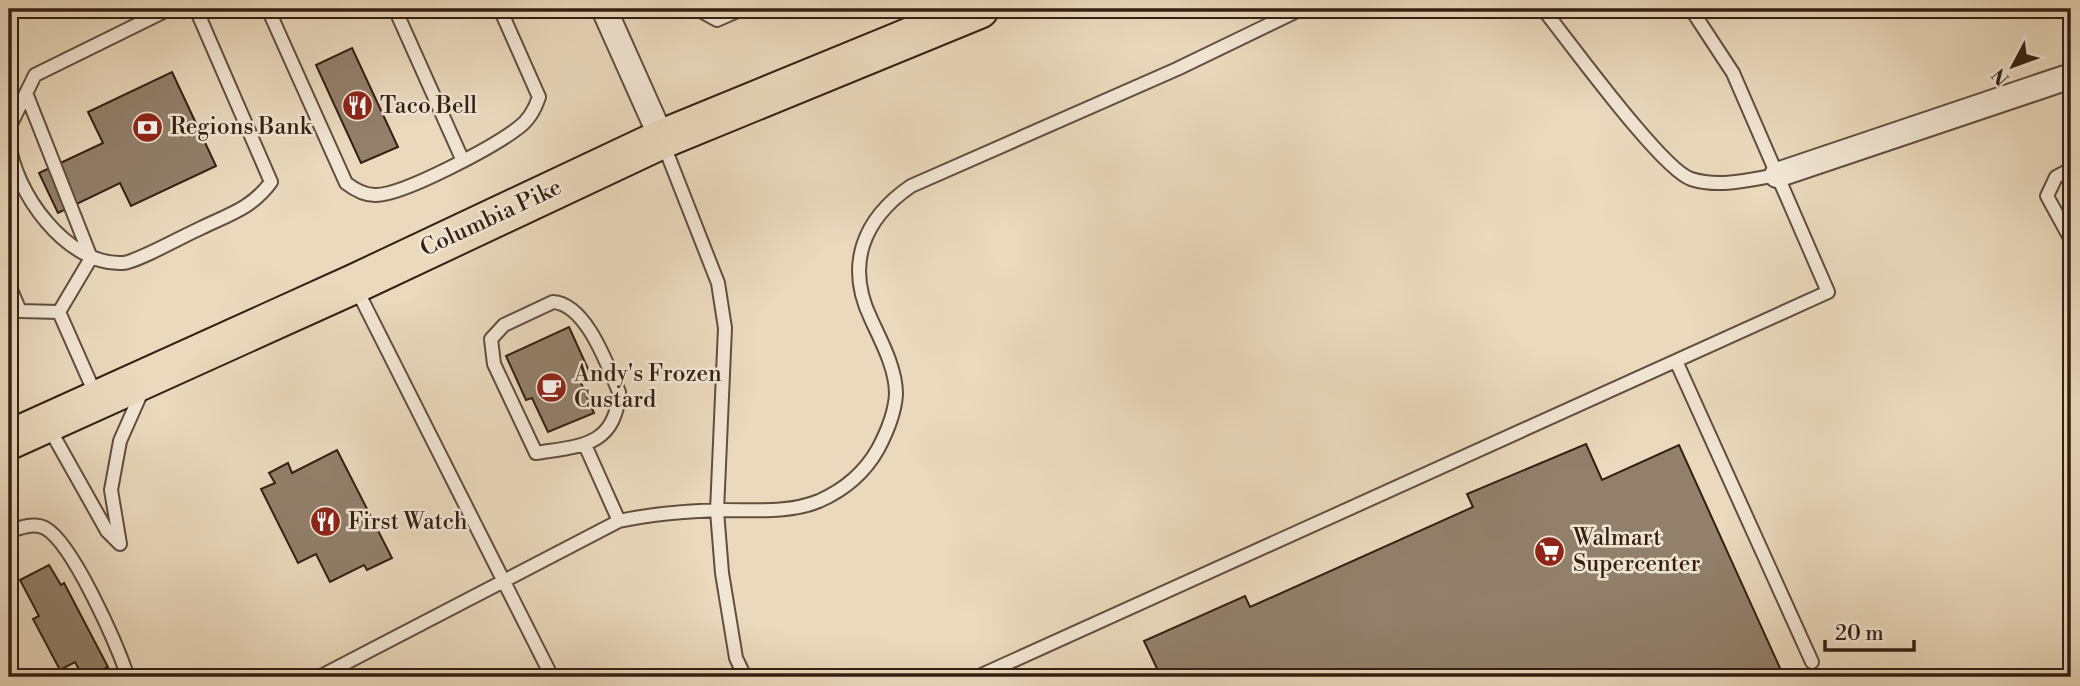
<svg xmlns="http://www.w3.org/2000/svg" width="2080" height="686" font-family="'Libre Bodoni',serif">
<style>
.building{fill:#92806b;stroke:#331f12;stroke-width:2}
.lines{fill:none;stroke-linecap:round;stroke-linejoin:round}
.service-casing{stroke:#614e3d;stroke-width:16}
.minor-casing{stroke:#614e3d;stroke-width:28}
.primary-casing{stroke:#331f12;stroke-width:42}
.service{stroke:#f1e6d4;stroke-width:12}
.minor{stroke:#f1e6d4;stroke-width:24}
.primary{stroke:#ead9bd;stroke-width:38}
.labels{text-anchor:middle;dominant-baseline:central;stroke-width:5;stroke-linejoin:round;paint-order:stroke}
.poi-label{font-size:23px;fill:#331f12;stroke:#f1e6d4;text-anchor:start}
.street-label{font-size:23px;fill:#331f12;stroke:#f1e6d4}
</style>
<rect width="100%" height="100%" fill="#ead9bd"/>
<filter id="stains"><feTurbulence type="fractalNoise" baseFrequency=".00286" numOctaves="4"/><feColorMatrix values="0 0 0 0 .2 0 0 0 0 .09 0 0 0 0 .02 0 0 0 .5 -.17"/></filter>
<radialGradient id="worn" r=".72"><stop offset=".6" stop-color="#630" stop-opacity="0"/><stop offset="1" stop-color="#630" stop-opacity=".3"/></radialGradient>
<path class="building" d="M352,48l46,99 -37,16 -45,-98z
M172,72l44,94 -85,40 -11,-23 -62,30 -19,-40 64,-30 -15,-31z
M569,327l20,44 -11,5 16,37 -46,19 -16,-34 -6,2 -20,-44z
M1586,444l16,36 77,-35 105,232h-623l-17,-36 101,-45 5,11 223,-100 -6,-13z
M337,450l55,108 -25,12 -3,-5 -34,17 -14,-28 -18,9 -37,-74 14,-6 -6,-10 19,-10 4,10z
M49,565l12,20 3,-2 44,84 -20,10h-5l-8,-15 -15,8 -27,-51 6,-3 -19,-36z"/>
<g class="lines">
<defs>
<path id="service" d="M268,9l78,174c9,7 18,12 29,12 27,1 120,-49 143,-67 10,-7 17,-19 21,-31l-39,-88
M395,9l68,152
M697,9l20,11 25,-11
M1543,9c25,31 119,161 148,170 28,9 58,1 86,-4
M26,93l65,165
M9,128l26,-53 134,-66
M9,140c4,51 58,126 114,123 14,-1 62,-28 78,-35 29,-14 51,-20 70,-46l-75,-173
M663,143l55,140 7,45 -8,183 5,62 14,85 9,19
M2071,169l-15,8 -9,19 24,44
M9,285l11,26 39,1
M356,288l196,389
M553,302c33,2 54,62 66,90 -3,55 -40,54 -83,61l-42,-89 -3,-25 13,-14z
M59,312l38,86
M59,312l32,-54
M1676,361l136,301
M48,426l59,105 13,13 -9,-54 9,-49 23,-52
M585,445l34,76
M9,531c11,-3 25,-9 36,-3 28,15 72,117 83,149
M319,677l300,-156c36,-8 69,-10 106,-11 31,0 65,3 94,-9 25,-11 46,-29 59,-52 9,-17 17,-36 18,-55 0,-26 -15,-53 -25,-75 -26,-54 -8,-100 40,-133l266,-117 124,-60
M977,677l851,-385 -95,-219 -42,-64"/>
<path id="minor" d="M604,9l58,130
M1777,175l294,-99"/>
<path id="primary" d="M9,440l345,-156 308,-145 317,-130"/>
</defs>
<use href="#service" class="service-casing"/>
<use href="#minor" class="minor-casing"/>
<use href="#primary" class="primary-casing"/>
<use href="#service" class="service"/>
<use href="#minor" class="minor"/>
<use href="#primary" class="primary"/>
</g>
<defs>
<symbol id="restaurant-disc" viewBox="-11 -11 22 22"><circle r="9.5" fill="#8f2418" stroke="#f1e6d4"/><path d="M-5-6h1v4h1v-4h1v4h1v-4h1v5L-1.5 .5V6h-2V.5L-5-1ZM5-6V6H3V1.5H1.5Q1.5-4 5-6Z" fill="#fff"/></symbol>
<symbol id="bank-disc" viewBox="-11 -11 22 22"><circle r="9.5" fill="#8f2418" stroke="#f1e6d4"/><path d="M-6-4H6V4H-6ZM0-2.3a2.3 2.3 0 1 0 0 4.6a2.3 2.3 0 1 0 0-4.6Z" fill="#fff"/></symbol>
<symbol id="cafe-disc" viewBox="-11 -11 22 22"><circle r="9.5" fill="#8f2418" stroke="#f1e6d4"/><path d="M-5.5-4.5H6V0H3Q3 3.5 0 3.5H-2.5Q-5.5 3.5-5.5 0ZM3-3.2v2h1.7v-2ZM-6 4.5H4V6H-6Z" fill="#fff"/></symbol>
<symbol id="supermarket-disc" viewBox="-11 -11 22 22"><circle r="9.5" fill="#8f2418" stroke="#f1e6d4"/><path d="M-6-5.5h2.5l.6 2H6L4.5 2H-2.5L-4.4-4H-6ZM-1.5 3.2a1.3 1.3 0 1 0 .1 0ZM3 3.2a1.3 1.3 0 1 0 .1 0Z" fill="#fff"/></symbol>
</defs>
<g fill-rule="evenodd">
<use href="#restaurant-disc" x="340" y="88" width="35" height="35"/>
<use href="#bank-disc" x="130" y="110" width="35" height="35"/>
<use href="#cafe-disc" x="534" y="370" width="35" height="35"/>
<use href="#restaurant-disc" x="308" y="504" width="35" height="35"/>
<use href="#supermarket-disc" x="1532" y="534" width="35" height="35"/>
</g>
<g class="labels">
<g class="poi-label">
<text x="380" y="106">Taco Bell</text>
<text x="170" y="127">Regions Bank</text>
<text x="574" y="374">Andy's Frozen<tspan x="574" dy="26">Custard</tspan></text>
<text x="348" y="522">First Watch</text>
<text x="1573" y="538">Walmart<tspan x="1573" dy="26">Supercenter</tspan></text>
</g>
<g class="street-label">
<text transform="translate(491 218) rotate(-25)">Columbia Pike</text>
</g>
</g>
<rect width="2080" height="686" fill="none" stroke="#ead9bd" stroke-width="35"/>
<rect x="10" y="10" width="2059" height="665" fill="none" stroke="#331f12" stroke-width="3.5"/>
<rect x="18" y="18" width="2045" height="651" fill="none" stroke="#331f12" stroke-width="2"/>
<g transform="translate(2013 66) rotate(229)" stroke="#f1e6d4" stroke-width="5" paint-order="stroke">
<path d="M0-5L12 26L0 18L-12 26Z" fill="#331f12"/>
<text y="-10" font-size="19" font-weight="bold" text-anchor="middle" fill="#331f12">N</text>
</g>
<path d="M1825 640v10h89v-10" fill="none" stroke="#331f12" stroke-width="3.5"/>
<text x="1835" y="640" font-size="21" fill="#331f12" stroke="#f1e6d4" stroke-width="5" paint-order="stroke">20 m</text>
<rect width="100%" height="100%" filter="url(#stains)"/>
<rect width="100%" height="100%" fill="url(#worn)"/>
</svg>
